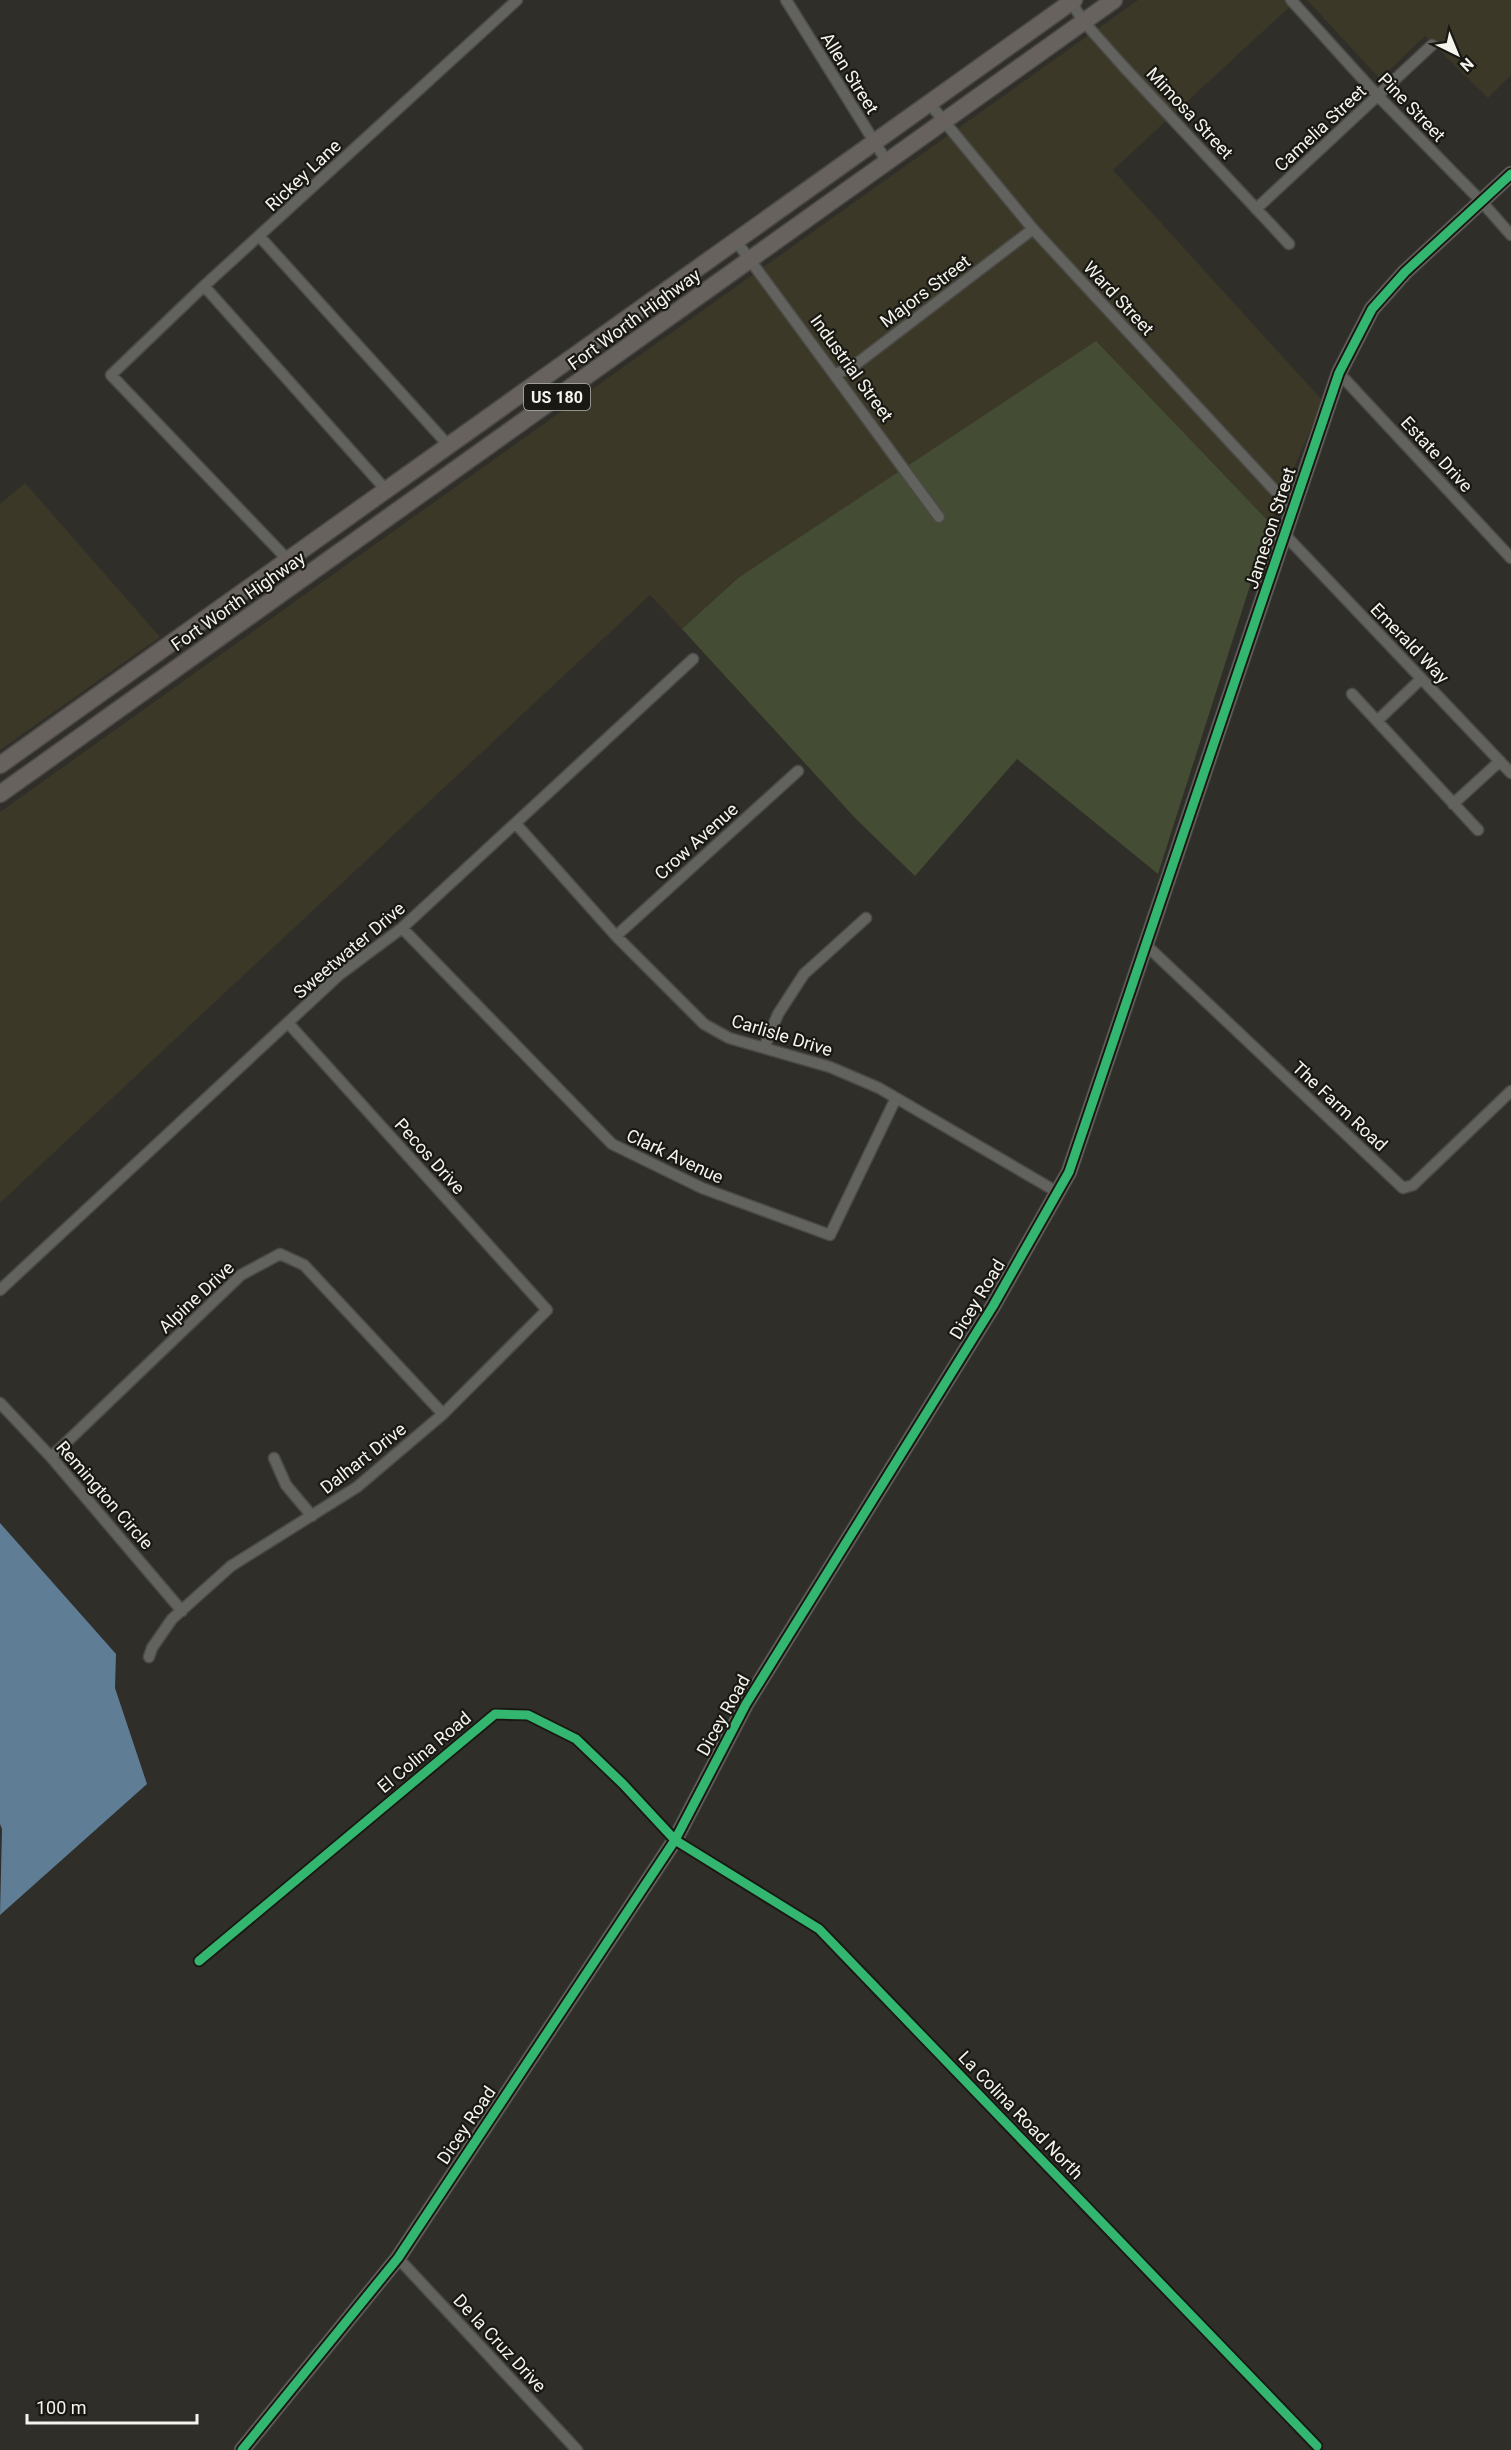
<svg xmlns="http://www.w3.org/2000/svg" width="1511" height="2450" font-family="Roboto,sans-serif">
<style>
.built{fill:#3b3828}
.green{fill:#444c33}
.water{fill:#5f7d95}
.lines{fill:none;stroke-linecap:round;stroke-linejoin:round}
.street-casing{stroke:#4b4a46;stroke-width:13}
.secondary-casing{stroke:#4b4a46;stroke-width:17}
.primary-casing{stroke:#4b4a46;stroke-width:19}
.street{stroke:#62625e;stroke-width:10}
.secondary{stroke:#6a6664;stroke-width:15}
.primary{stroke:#68625f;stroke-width:16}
.cycleway-casing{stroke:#191813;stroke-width:13}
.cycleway{stroke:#33b770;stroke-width:9}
.labels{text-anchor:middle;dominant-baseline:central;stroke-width:4.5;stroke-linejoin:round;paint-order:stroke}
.shield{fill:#191813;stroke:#b2b1ab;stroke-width:1.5}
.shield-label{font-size:16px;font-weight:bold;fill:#f4f3ec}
.street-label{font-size:18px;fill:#f4f3ec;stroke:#191813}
</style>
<rect width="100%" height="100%" fill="#2f2e29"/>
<path class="built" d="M1138,0h159l-184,170 210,231 -53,122 -175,-181 -357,236 -56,51 -32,-34 -650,608v-391z
M1307,0h204v75l-23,23 -63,-62 -45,43z
M25,483l135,154 -160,113v-246z"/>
<path class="green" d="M1096,341l174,182 -112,351 -141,-115 -102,117 -59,-57 -174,-190 56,-51z"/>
<path class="water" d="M0,1523l116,131 -1,34 32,96 -147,131 2,-86 -2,-5z"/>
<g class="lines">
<defs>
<path id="street" d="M786,0l101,162
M1291,0l87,96 103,105 30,34
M1071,2l13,20 39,44 166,178
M929,103l104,126 259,280
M1256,209l176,-164
M260,237l189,209
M736,241l203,276
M204,286l182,204
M1339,373l172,185
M835,374l16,-6 182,-139
M1285,535l226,238
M288,560l-177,-185 93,-89 313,-286
M1352,694l126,136
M1377,721l44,-42
M1453,804l47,-43
M516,824l100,112 88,88 25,14 101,29 49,21 180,105
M402,928l210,216 90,44 128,47 66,-137
M616,936l182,-165
M1147,946l256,242 10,-3 98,-94
M764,1048l14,-34 26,-40 62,-56
M0,1290l339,-315 63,-47 291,-269
M0,1403l51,54 131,154
M51,1457l190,-182 39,-21 24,11 139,149
M274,1458l12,27 26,31
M149,1657l3,-9 20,-29 59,-53 126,-79 86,-73 104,-104 -258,-286
M199,1961l296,-247 33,1 48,24 47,45 52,56 144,89 498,517
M398,2258l179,192"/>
<path id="secondary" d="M242,2450l156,-192 277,-418 71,-136 247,-398 76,-134 270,-799 33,-64 33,-37 106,-98"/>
<path id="primary" d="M0,765l1074,-765
M0,794l1114,-794"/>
</defs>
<use href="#street" class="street-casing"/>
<use href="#secondary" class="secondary-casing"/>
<use href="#primary" class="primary-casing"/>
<use href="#street" class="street"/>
<use href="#secondary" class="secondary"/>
<use href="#primary" class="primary"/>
<defs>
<path id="cycleway" d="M199,1961l296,-247 33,1 48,24 47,45 52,56 144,89 498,517
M242,2450l156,-192 277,-418 71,-136 247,-398 76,-134 270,-799 33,-64 33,-37 106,-98"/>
</defs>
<use href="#cycleway" class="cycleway-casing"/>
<use href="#cycleway" class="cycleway"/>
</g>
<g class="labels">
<rect class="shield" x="524" y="384" width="66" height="26" rx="4.5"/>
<g class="shield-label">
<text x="557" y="397">US 180</text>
</g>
<g class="street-label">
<text transform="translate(850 73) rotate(58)">Allen Street</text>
<text transform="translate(1412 107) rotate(46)">Pine Street</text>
<text transform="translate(1190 113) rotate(47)">Mimosa Street</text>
<text transform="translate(1320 128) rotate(-43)">Camelia Street</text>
<text transform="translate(303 175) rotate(-43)">Rickey Lane</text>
<text transform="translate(925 291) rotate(-37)">Majors Street</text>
<text transform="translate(1119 298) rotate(47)">Ward Street</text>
<text transform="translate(634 319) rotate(-36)">Fort Worth Highway</text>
<text transform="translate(852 368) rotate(54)">Industrial Street</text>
<text transform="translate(1437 454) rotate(47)">Estate Drive</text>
<text transform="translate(1270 528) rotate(-72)">Jameson Street</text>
<text transform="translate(238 601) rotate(-35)">Fort Worth Highway</text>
<text transform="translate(1410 643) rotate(46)">Emerald Way</text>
<text transform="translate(696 841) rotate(-42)">Crow Avenue</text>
<text transform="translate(349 950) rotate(-40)">Sweetwater Drive</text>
<text transform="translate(782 1035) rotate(17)">Carlisle Drive</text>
<text transform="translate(1340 1106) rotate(43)">The Farm Road</text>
<text transform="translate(430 1156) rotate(48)">Pecos Drive</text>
<text transform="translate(675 1156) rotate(25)">Clark Avenue</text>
<text transform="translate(196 1297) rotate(-43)">Alpine Drive</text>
<text transform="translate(977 1299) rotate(-59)">Dicey Road</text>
<text transform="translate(363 1458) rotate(-38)">Dalhart Drive</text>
<text transform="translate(105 1495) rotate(49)">Remington Circle</text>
<text transform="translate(723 1715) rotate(-61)">Dicey Road</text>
<text transform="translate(424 1752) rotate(-40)">El Colina Road</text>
<text transform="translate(1021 2115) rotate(46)">La Colina Road North</text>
<text transform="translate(466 2125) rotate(-56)">Dicey Road</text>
<text transform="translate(500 2343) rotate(47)">De la Cruz Drive</text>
</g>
</g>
<g transform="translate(1457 54) rotate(137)" stroke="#191813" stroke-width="4.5" paint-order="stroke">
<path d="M0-4.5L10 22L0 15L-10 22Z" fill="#f4f3ec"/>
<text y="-9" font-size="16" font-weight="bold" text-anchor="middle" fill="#f4f3ec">N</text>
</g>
<path d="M27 2414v9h170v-9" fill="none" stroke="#f4f3ec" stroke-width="3"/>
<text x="36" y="2414" font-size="18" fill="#f4f3ec" stroke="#191813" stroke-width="4.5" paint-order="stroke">100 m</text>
</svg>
